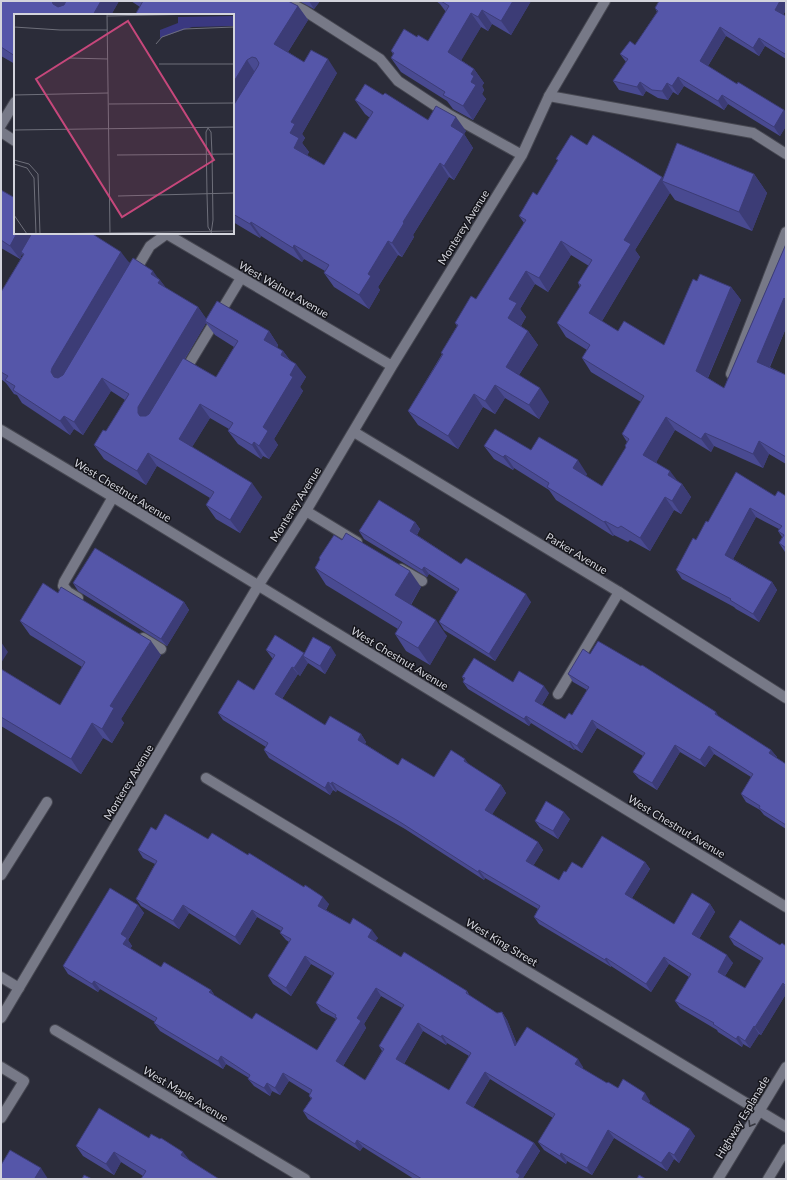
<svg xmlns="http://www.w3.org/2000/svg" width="787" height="1180" font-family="Lato,sans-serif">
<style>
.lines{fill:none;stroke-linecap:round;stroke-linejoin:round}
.service-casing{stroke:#464751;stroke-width:12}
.minor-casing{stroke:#464751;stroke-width:12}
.service{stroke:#777987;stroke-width:10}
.minor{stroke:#777987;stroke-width:10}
.wall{fill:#494a91;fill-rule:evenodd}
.shaded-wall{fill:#3c3c76}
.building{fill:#5556a9;stroke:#3c3c76;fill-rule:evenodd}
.oneway{stroke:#373841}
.labels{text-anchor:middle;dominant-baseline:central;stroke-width:3;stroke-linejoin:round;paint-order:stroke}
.street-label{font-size:11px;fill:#d3d4dc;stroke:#15151b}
.inset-road{fill:none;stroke:#6e6f7a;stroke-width:1}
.view{fill:#c6477b;fill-opacity:0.15;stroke:#c6477b;stroke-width:2}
.inset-edge{fill:none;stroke:#d3d4dc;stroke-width:2}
</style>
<rect width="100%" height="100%" fill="#2b2c39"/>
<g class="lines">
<defs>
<path id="service" d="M549,96l204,37 33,21
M1,125l14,-23
M134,273l16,-27 18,-13
M183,374l58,-96
M731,374l55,-142
M306,511l51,31
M401,569l21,12
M78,598l-10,-6 -5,-6 1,-4 49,-85
M143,638l18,11
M558,694l61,-102
M1,875l46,-73
M1,977l18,11
M1,1067l23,14 -23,37"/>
<path id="minor" d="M286,1l19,10 75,48 18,22 50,33 74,41
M1,132l14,9
M165,233l227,133
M1,430l112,67 673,410
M354,432l265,160 167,106
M206,778l580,349
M1,1018l257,-432 48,-75 86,-145 130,-211 27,-59 56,-95
M55,1030l250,149
M718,1179l68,-112
M768,1179l18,-30"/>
</defs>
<use href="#service" class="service-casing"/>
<use href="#minor" class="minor-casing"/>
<use href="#service" class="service"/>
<use href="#minor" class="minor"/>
</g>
<path class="wall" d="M1,1h118l-8,14h-96v49l-14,-8z
M131,1h157l10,5 10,14 -20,32 16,10 33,11 -35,61 3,4 -3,5 7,9 -2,3 17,10 32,-26 14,-21 -5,-4 -10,-14 28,-5 45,25 38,11 -2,3 9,14 -19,32 -5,-3 -36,58 1,2 -12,20 -4,-2 -20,32 2,3 -11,19 -35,-22 -10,-14 1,-2 -21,-12 -2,3 -41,-26 -1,2 -27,-16v-207l-93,-8z
M299,1h21l-6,8z
M436,1h95l-20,34 -19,-11 -4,7 -7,-4 -20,33 13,9 10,14 -2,3 2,4 -2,4 4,5 -13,21 -20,-11 -6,-8 -46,-29 -10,-14 2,-4 -2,-3 26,-14 11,4 18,-29 -6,-8z
M785,1l1,2v7l-3,5 3,1v43l-21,-13 -6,10 -33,-20 -18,30 29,18 47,26 2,3v13l-6,10 -52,-32 -4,6 -40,-24 -6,9 -5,-3 -5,8 -10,-2 -12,-7 -3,5 -24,-6 -6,-9 13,-19 -6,-8 15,-9 22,-33 -2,-4z
M587,145l75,32 1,1 91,-4 13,19 -15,38 -77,-31 -5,-7 -35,57 5,7 -38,64 16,10 46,14 33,-64 34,6 10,13 -33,78 16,10 62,-144v84l-16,39 16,8v89l-17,-10 -6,14 -49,-22 -3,6 -36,-22 -19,32 21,19 5,3 9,13 -10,17 -7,-4 -24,41 -20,-11 -2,2 -14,-7 -1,1 -57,-36 -7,-10 -35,-22 -1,2 -19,-11 -10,-13 47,4 56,24 -1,2 16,10 24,-38 -1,-2 2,-4 -5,-8 19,-32 -50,-30 -9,-14 5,-8 -21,-13 -9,-14 23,-36 -2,-4 11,-17 -18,-11 -23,37 -13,-8 -15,25 6,8 -5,9 7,5 10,14 -19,30 30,27 -10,17 -34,-21 -10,16 -12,-7 -25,42 -40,-24 -10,-14 34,-57 -1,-1 16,-27 -2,-3 21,-24 48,-76 -5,-7 18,-21 21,-34 -2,-2z
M1,190l14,43 79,2 36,28 28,15 8,10 32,19 8,12 63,12 9,14 -1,3 6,3 6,8 17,18 -6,10 3,4 -29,48 4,6 -9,14 -6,-3 -2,3 -23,-15 -10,-13 1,-2 -19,-11 -18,29 70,50 -22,36 -24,-14 -10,-14 4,-7 -53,-32 -11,19 -42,-26 -10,-14 12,-14 19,-31 -14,-9 -28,44 -9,-6 -4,6 -48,-32 -5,-8 -3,-1 -8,-11 -5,-4v-87l22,-37 -1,-1 -2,5 -19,-11zM206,323l9,12 19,12 -18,30 -31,-18z
M775,496h11v56h-1l-6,-9 3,-6 -4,-6 1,-2 -23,-12 -23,42 39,23 5,8 -18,32 -23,-13 -2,-2 -52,-28 -6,-9 32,-48z
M415,522l5,7 -3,6 44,29 70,38 -36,59 -51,-31 -5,-8 18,-30 -28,-18 -2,3 -63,-38 -5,-8z
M319,558l102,29 -10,18 36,31 -17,29 -24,-14 -11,-17 3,-5 -72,-44 -11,-17 5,-8z
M73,583l111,19 5,8 -22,36 -89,-55z
M20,621l141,34 -40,64 3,4 -12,20 -9,-5 -22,36 -80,-48v-57l59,36 22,-38 -52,-32z
M266,650l38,3 32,2 -11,19 -17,-11 -8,13 -2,-2 -16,25 43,26 36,9 5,8 -1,2 33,21 36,12 36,-12 31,20 5,8 -14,21 46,28 5,8 -10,16 26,14 7,-8 16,-4 63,-6 5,7 -18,29 42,26 36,-20 5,8 -16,27 34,24 -8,13 20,12 16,-27 -27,-16 -5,-8 57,9v48l-25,41 -2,-1 -9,14 -7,-4 -1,3 -24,-15 -1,-2 -37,-22 -5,-7 14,-24 -20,-13 -18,28 -40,-26v1l-72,-43 -5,-7 4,-8 -53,-31 -1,2 -79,-51 -68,-39 -1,2 -3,-2 -3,5 -61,-37 -5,-8 2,-3 -43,-27 -5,-7 36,-23 19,-32h-1z
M590,654l130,64 51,32 6,7 -1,1 10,6v65l-22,-14 -4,-5 -14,-8 -5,-8 10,-17 -37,-23 -9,13 -25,-15 -23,38 -18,-11 -6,-7 10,-16 -46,-28 -15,25 -7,-4 -1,1 -43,-27 -2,3 -61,-37 -5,-7 1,-2 -2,-3 51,5 36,11 -7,12 23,14 7,-4 15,-25 -14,-8 -5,-8z
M570,819l-12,20 -18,-11 -5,-7z
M156,830l52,9 121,65 -3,6 24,14 28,14 -3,3 26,16 66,34 3,5 27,17 5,-1 5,8 10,24 66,23 -1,2 25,14 11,5 32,13 -1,2 46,33 -16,27 -5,-4 -7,12 -53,-33 -22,37 -25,-14 -1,3 -22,-14 -6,-8 15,-24 -63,-39 -17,29 61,35 6,8 -17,27v1h-109l-51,-32 -3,4 -52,-32 -5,-8 8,-12 -2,-3 1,-2 -21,-13 -9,14 -8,-4 -2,5 -16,-10 -6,-7 1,-1 -23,-14 -3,5 -63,-38 -6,-8 1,-1 -55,-33 -2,3 -30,-18 -5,-8 75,-61 6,8 -16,27 4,6 -2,3 31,18 50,23 4,6 37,23 65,31 19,-31 -15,-8 -5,-8 16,-27 -21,-12 -20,32 -18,-12 -5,-8 21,-34 -3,-2 -6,-7 1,-2 -24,-14 -17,28 -51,-32 -10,16 -38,-23 -5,-7 19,-35 -12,-6 -5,-8zM381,996l21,12 -23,38 3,5 -17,29 -22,-14 23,-38 -2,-4zM423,1031l23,14 1,-2 22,13 -20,34 -45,-26z
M149,1138l11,1 23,13 -40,24 -22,-14 -7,13 -31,-19 -7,-10z"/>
<path class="shaded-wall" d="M52,1h18l-8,13 -9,-10z
M101,1h18l-8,14h-18z
M309,1h11l-6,8z
M513,1h18l-20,34 -10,-14z
M780,1h5l1,2v7l-5,8 -6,-8z
M298,6l10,14 -24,38 -10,-14z
M482,10l10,14 -4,7 -10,-14z
M471,13l10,14 -23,39 -10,-14z
M720,27l6,9 -20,33 -6,-8z
M759,38l6,8 -6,10 -6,-8z
M328,59l9,14 -35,61 3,4 -3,5 7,9 -5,10 -10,-14 -4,-15 1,-11z
M247,60l9,14 -23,40v-31z
M474,69l10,14 -2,3 2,4 -2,4 4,5 -13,21 -10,-14 8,-24v-8z
M678,77l6,9 -6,9 -6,-9z
M640,82l6,9 -3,5 -6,-9z
M667,83l6,9 -5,8 -6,-9z
M722,95l6,9 -4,6 -6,-9z
M784,110l2,3v13l-6,10 -6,-9z
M456,117l10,14 -2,3 9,14 -19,32 -10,-14 7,-40z
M440,163l9,14 -36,58 1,2 -12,20 -10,-14 11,-21z
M754,174l13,19 -15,38 -13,-19z
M662,177l5,6 -5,-2 8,12 -35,57 5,7 -41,69 -10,-13 35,-73z
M251,222l10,14 -1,2 -10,-14z
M17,233h18l-14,19 1,2 -2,5 -10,-13z
M388,241l10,14 -20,32 2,3 -11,19 -10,-14 9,-21z
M561,241l10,14 -23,37 -9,-14z
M294,245l10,14 -2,3 -9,-14z
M121,252l10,13 -70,117 -7,-5 -3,-5 1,-4z
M153,271l7,10v-1l10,13 -2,4 -17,-23z
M526,271l9,13 -15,25 6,8 -9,15 -9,-14 1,-19z
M731,287l10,13 -36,84 -9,-13z
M784,298l2,4v26l-20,47 -9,-13z
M198,307l10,14h-3l1,2 -59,98v6l-9,-14v-6z
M269,331l9,14 -5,9 -9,-14z
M528,331l10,14 -23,36 -9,-14z
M283,351l10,14 -12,-10z
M296,364l10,13 -6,10 3,4 -29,48 4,6 -9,14 -10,-13 4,-19 27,-52z
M102,378l9,13 -28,44 -9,-13z
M495,385l10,13 -10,16 -10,-13z
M540,388l9,14 -10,17 -10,-14z
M474,394l9,13 -25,42 -10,-13z
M200,404l10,14 -21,34 -10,-13z
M64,416l10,13 -4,6 -10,-14z
M666,417l9,13 -22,38 -10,-13z
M705,433l9,13 -3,6 -10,-13z
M759,441l10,13 -6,14 -10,-14z
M254,442l9,14 -2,3 -9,-14z
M148,453l9,13 -11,19 -9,-14z
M505,455l9,13 -1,2 -10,-13z
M578,460l9,14 -5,7 -9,-13z
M670,471l10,13 -12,-9z
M252,483l10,14 -22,36 -10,-13z
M682,484l9,13 -10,17 -9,-13z
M665,497l9,13 -24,41 -10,-13z
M750,508l6,9 -25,46 -6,-8z
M605,521l9,14 -1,1 -9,-14z
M415,522l5,7 -5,9 -5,-7z
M424,567l5,7 -2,3 -5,-7z
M410,571l11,16 -15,25 -11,-17z
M772,582l5,8 -18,32 -6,-8z
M526,594l5,8 -36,59 -6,-7z
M184,602l5,8 -22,36 -6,-7z
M436,620l11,16 -17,29 -12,-17z
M151,641l10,14 -40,64 3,4 -12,20 -10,-14 8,-23z
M1,642l7,10 -7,11z
M331,647l5,8 -11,19 -5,-8z
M304,653l-1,3 5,7 -8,13 -6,-8z
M292,667l6,7 -18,28 -5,-8z
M544,686l5,7 -9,15 -5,-7z
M716,712l5,8 -6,-6z
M526,716l5,7 -2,3 -5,-7z
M592,720l5,8 -15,25 -5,-7z
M92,723l11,15 -22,36 -10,-15z
M361,734l5,8 -3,5 -5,-7z
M570,741l5,8 -1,1 -5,-8z
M675,745l5,7 -23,38 -5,-7z
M709,746l5,8 -9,13 -5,-7z
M771,750l6,7 -3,4 -5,-8z
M465,759l6,8 -7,-6z
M328,782l5,8 -3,5 -5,-7z
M332,782l5,8 -1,2 -5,-8z
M501,785l5,8 -16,25 -5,-8z
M564,812l6,7 -12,20 -5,-8z
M538,842l5,8 -12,19 -5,-8z
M645,862l5,7 -20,32 -5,-7z
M479,870l6,8 -1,2 -6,-8z
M323,897l6,7 -5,9 -6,-7z
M710,904l5,8 -18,30 -5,-8z
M138,905l6,8 -16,27 4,6 -4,6 -5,-8 -2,-10z
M183,905l6,8 -10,16 -6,-8z
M252,910l5,7 -17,28 -5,-8z
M372,930l6,8 -5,7 -5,-8z
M727,955l6,8 -10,16 -5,-7z
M305,956l6,8 -20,32 -5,-8z
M664,957l5,7 -18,28 -5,-8z
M606,958l5,8v1l-6,-7z
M94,981l6,8 -2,3 -6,-8z
M783,983l3,5v6l-25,41 -6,-8z
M376,988l5,8 -17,28 2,4 -25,41 -5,-8 21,-43z
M211,990l5,8 -7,-6z
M502,1012l5,8 14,34 -6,-8z
M418,1023l5,8 -21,36 -6,-8z
M754,1026l5,8 -9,14 -5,-7z
M442,1035l5,8 -1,2 -5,-8z
M738,1036l5,8 -1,3 -6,-8z
M221,1056l5,8 -3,5 -5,-8z
M578,1059l5,8 -3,5 -5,-8z
M485,1072l5,7 -19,32 -5,-8z
M283,1073l6,8 -9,14 -5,-7z
M267,1083l5,8 -2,5 -6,-8z
M645,1093l5,8 -3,5 -5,-7z
M690,1129l5,7 -16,27 -5,-8z
M608,1130l6,8 -22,37 -5,-7z
M357,1140l6,7 -3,4 -5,-7z
M534,1143l6,8 -17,27v1h-5l-2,-7z
M114,1152l7,10 -7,13 -8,-11z
M183,1152l8,10 -10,-7z
M669,1152l5,7 -7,12 -6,-8z
M561,1153l6,8 -1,3 -6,-8z
M41,1168l7,11h-12l-1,-1z"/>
<path class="building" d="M1,1h51l1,3 5,3 6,-2 2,-4h35l-8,14h-78v41l-14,-9z
M143,1h145l10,5 -24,38 30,18 7,-12 17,9 -37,63 4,2 -5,9 9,5 -5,10 30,17 20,-33 12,7 17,-27 -18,-12 10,-16 18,11 2,-2 43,27 8,-14 20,11 -5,9 13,8 -20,32 -4,-3 -37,59 1,1 -12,20 -4,-2 -20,33 3,2 -12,19 -35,-22 5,-8 -35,-20 -1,3 -42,-26 -1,2 -17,-10v-108l25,-40 1,-3 -3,-5 -4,-1 -5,3 -14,23v-68h-98z
M441,1h72l-12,20 -19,-11 -4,7 -7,-4 -23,39 26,17 -3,5 3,2 -3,6 5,3 -13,21 -20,-11 2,-3 -54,-34 3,-5 -3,-2 13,-22 13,8 1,-2 10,6 21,-35z
M659,1h121l-5,9 11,6v35l-1,3 -26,-16 -6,10 -33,-21 -20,34 37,23 1,-2 46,28 -10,17 -52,-32 -4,6 -40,-24 -6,9 -5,-3 -5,8 -10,-1 -12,-8 -3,5 -24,-6 15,-22 -8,-5 10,-13 5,4 23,-34 -3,-3z
M571,135l16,10 6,-10 69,42 -38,63 7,4 -42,69 29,18 6,-10 40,24 29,-66 4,2 3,-7 31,13 -35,84 28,17 62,-144v56l-2,-2 -27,64 29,13v82l-27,-16 -6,13 -48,-21 -4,6 -35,-22 -23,38 27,16 -2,4 14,9 -10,17 -7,-4 -25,41 -19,-12 -3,2 -13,-7 -1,1 -57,-35 2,-4 -44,-28 -2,2 -19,-11 11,-17 36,21 8,-13 39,23 -5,8 29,18 24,-39 -1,-1 4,-7 -7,-5 22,-38 -62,-38 8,-13 -33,-22 24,-38 -3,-2 14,-23 -31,-19 -22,37 -13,-7 -17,28 8,4 -9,15 20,13 -22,36 34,21 -11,17 -34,-20 -10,16 -11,-7 -26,42 -40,-25 35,-57 -2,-1 17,-28 -3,-2 16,-27 5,3 50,-79 -7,-4 14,-24 4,3 21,-35 -2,-1z
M677,143l77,31 -15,38 -77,-31z
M1,190l14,8v35h2l-7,13 -9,-6z
M32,233h59l30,19 -69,116 -1,4 3,5 4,1 5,-3 70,-117 20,13 -2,3 9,6 -2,3 40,24 -60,100v6l2,3h6l3,-2 34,-56 33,19 22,-36 -33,-20 12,-20 52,30 -5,9 19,11 -2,4 15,9 -6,11 3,2 -30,50 5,4 -9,15 -5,-4 -2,3 -24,-14 5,-8 -33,-19 -21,35 73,44 -22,37 -24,-15 8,-13 -66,-39 -11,18 -43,-26 9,-15 3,1 23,-37 -27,-16 -28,44 -10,-6 -4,5 -47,-31 2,-4 -10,-6 3,-4 -7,-4v-80l23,-38 -3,-2z
M736,472l39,24 3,-5 8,5v52l-7,-5 5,-8 -6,-4 4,-5 -32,-18 -25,47 47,27 -19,32 -23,-14 1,-1 -55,-29 17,-32 3,2 10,-19 2,1z
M379,500l36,22 -5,9 51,33 5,-6 60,36 -37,60 -50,-32 20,-33 -35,-22 -2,3 -63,-39z
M346,533l64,38 -15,24 41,25 -18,28 -23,-14 7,-12 -87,-54 5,-9 -1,-1 15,-23 8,5z
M95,548l89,54 -23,37 -88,-56z
M43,583l15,10 3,-6 90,54 -41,65 4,2 -12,21 -10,-6 -21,36 -70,-42v-48l59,36 25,-43 -65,-41z
M275,635l29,18 -10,15 -2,-1 -17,27 50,31 5,-9 31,18 -3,6 40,25 4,-7 32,19 17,-27 14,9 -1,2 37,24 -16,25 53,32 -12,19 33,19 5,-9 2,1 6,-10 10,6 20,-32 43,26 -20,32 49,30 18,-31 18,11 -18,30 35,21 -9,17 27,16 18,-30 -34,-21 11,-17 40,25 2,-2 4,3v38l-1,1 -2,-2 -28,44 -1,-1 -9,15 -7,-5 -2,3 -23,-15 1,-1 -39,-22 16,-27 -27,-17 -18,27 -40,-26 -1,2 -71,-43 6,-11 -61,-36 -1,2 -78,-50 -68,-40 -1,2 -3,-2 -3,6 -61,-38 4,-7 -50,-30 20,-33 16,10 21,-35 -9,-5z
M313,637l18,10 -11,19 -17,-10z
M598,641l43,25 1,-1 74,47 -1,2 56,36 -2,3 17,11v61l-27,-17 1,-2 -19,-12 12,-20 -44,-28 -9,14 -25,-15 -23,38 -19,-11 12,-19 -53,-33 -15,26 -7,-5 -1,1 -43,-26 -2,3 -61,-37 2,-4 -3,-1 12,-19 39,24 6,-11 25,15 -9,15 30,18 4,-6 3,2 17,-28 -21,-13 15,-25 7,5z
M546,801l18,11 -11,19 -18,-10z
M165,814l43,25 4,-6 36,22 1,-2 55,34 1,-2 18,12 -5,9 32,18 3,-6 19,12 -4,7 33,20 3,-5 63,39 -1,2 31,20 5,-1 13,34 12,-19 51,32 -3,5 32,19 1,-1 10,6 5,-9 22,14 -3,6 48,30 -16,26 -5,-3 -8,11 -53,-33 -21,38 -26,-15 -1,3 -22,-14 17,-28 -70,-42 -19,31 68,40 -18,29 4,3 -2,4h-96l-65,-39 -2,4 -52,-33 9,-13 -3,-2 3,-6 -29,-17 -8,15 -8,-5 -3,5 -16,-9 2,-4 -29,-19 -3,5 -64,-38 3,-5 -63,-37 -2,3 -29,-18 47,-78 28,17 -17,29 6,4 -4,6 38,23 3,-5 47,28 -2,2 43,27 4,-6 61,37 20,-32 -2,-1 1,-2 -20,-12 18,-30 -29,-17 -19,32 -18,-12 23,-37 -11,-6 3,-5 -31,-18 -17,27 -52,-32 -10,16 -37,-22 21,-38 -19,-11 13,-23 5,3zM376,988l28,17 -25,41 5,3 -19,31 -29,-19 25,-40 -4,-3zM418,1023l23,14 1,-2 29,18 -22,37 -53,-31z
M99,1108l50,30 2,-4 9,5 1,-1 22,14 -2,3 38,24h-78l5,-8 -32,-19 -8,12 -30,-18z
M10,1150l31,18 -6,10 2,1h-36v-14z
M84,1175l8,4h-10z
M639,1175l7,4h-9z"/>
<defs><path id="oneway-chevron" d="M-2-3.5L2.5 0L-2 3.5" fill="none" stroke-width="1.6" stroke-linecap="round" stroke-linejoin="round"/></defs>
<use class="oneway" href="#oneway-chevron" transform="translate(751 1124) rotate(121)"/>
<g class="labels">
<g class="street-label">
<text transform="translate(463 227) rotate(-58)">Monterey Avenue</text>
<text transform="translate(284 289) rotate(30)">West Walnut Avenue</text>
<text transform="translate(123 490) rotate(31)">West Chestnut Avenue</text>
<text transform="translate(295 504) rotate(-58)">Monterey Avenue</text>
<text transform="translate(577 553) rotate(31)">Parker Avenue</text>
<text transform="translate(400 658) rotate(31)">West Chestnut Avenue</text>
<text transform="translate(128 782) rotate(-59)">Monterey Avenue</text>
<text transform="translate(677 826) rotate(31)">West Chestnut Avenue</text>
<text transform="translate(502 942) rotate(31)">West King Street</text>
<text transform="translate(186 1094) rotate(31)">West Maple Avenue</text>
<text transform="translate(742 1117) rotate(-59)">Highway Esplanade</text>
</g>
</g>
<g transform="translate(14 14)">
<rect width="220" height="220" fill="#2b2c39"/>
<path d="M220,2v10l-42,1 -32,11v-8l18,-7v-6z" fill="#3a3880"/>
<path class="inset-road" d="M93,0l3,220M93,2l93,-2M0,13l46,3h47M142,30l6,-7 22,-8 50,-2M55,44l39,1M145,50h75M0,81l94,-2M95,90l125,-1M194,114l3,4 1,22 1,66 -2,14M194,114l-2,4 1,62 1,33 3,5M0,116l220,-3M103,141l117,-1M0,146l15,4 9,10 2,60M0,150l13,4 7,10 2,56M104,182l116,-3M0,201l13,19M25,220l195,-3"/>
<path class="view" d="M114,7l86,139 -92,57 -86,-138z"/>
<rect width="220" height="220" class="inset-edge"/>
</g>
<rect width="787" height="1180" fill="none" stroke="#d3d4dc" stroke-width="4"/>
</svg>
